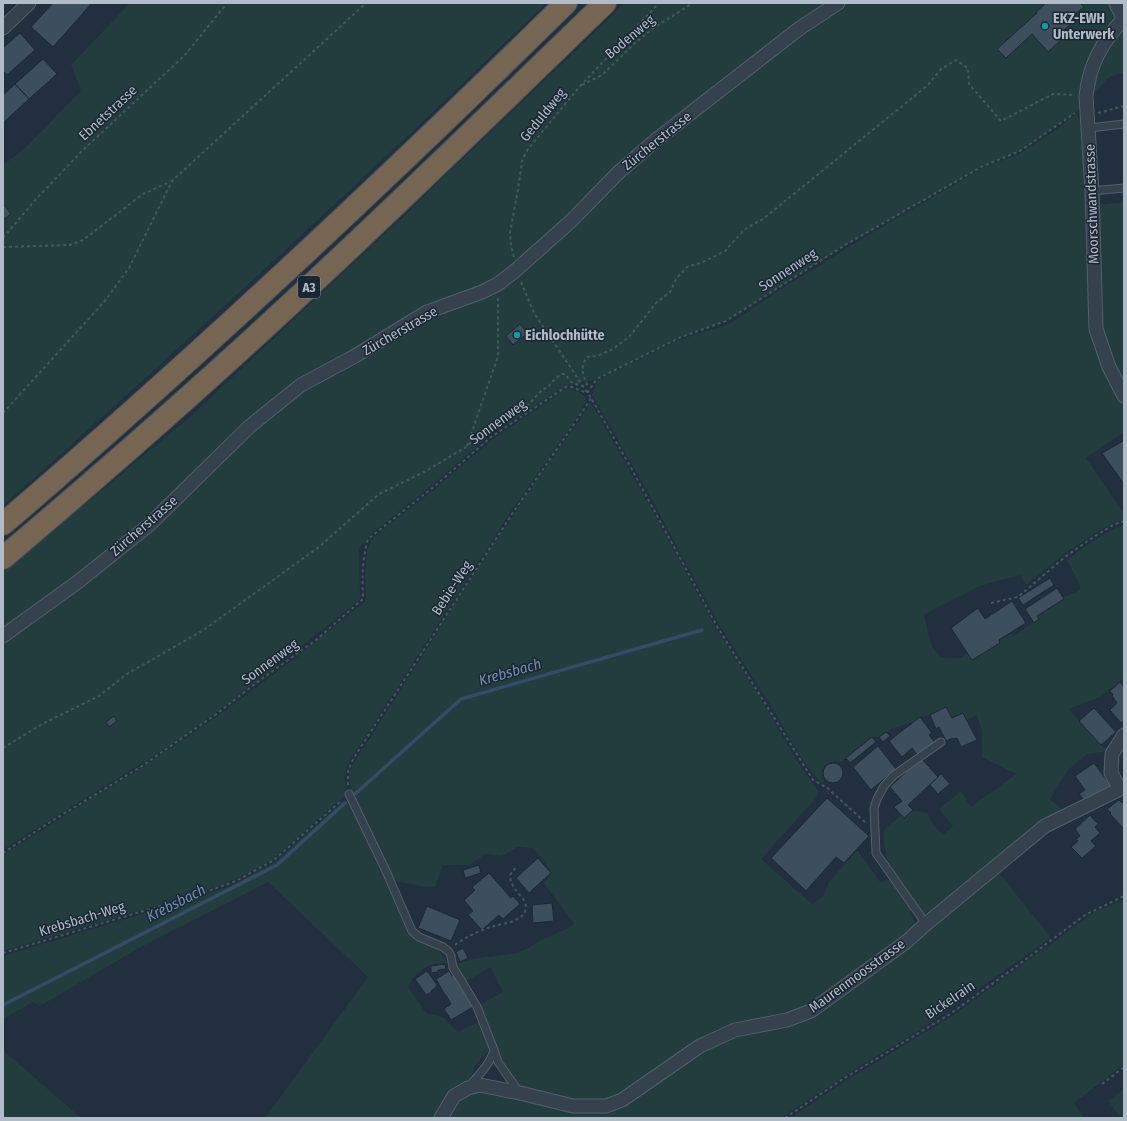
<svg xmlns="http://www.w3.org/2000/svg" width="1127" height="1121" font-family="'Fira Sans Condensed',sans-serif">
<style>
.green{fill:#233d3f}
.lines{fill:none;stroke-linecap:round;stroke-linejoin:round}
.stream{stroke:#344c67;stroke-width:3.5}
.building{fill:#3d4e5d;stroke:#1d2835}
.service-casing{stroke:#545f6c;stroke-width:9}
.minor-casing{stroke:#545f6c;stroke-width:15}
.tertiary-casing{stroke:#545f6c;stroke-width:19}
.motorway-casing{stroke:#414c59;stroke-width:24}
.path{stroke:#415a5c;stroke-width:2;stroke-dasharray:3 3;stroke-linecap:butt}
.service{stroke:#36414e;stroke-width:7}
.minor{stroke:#36414e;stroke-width:13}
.tertiary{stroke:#36414e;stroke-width:17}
.motorway{stroke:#756552;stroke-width:22}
.culture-dot{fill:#0f9aa8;stroke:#1b2633;stroke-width:1.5}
.labels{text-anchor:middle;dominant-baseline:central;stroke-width:3;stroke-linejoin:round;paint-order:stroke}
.shield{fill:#1b2633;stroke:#848f9c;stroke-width:1}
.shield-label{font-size:13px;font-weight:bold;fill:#b1bcc9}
.poi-label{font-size:14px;font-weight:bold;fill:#b1bcc9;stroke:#1b2633;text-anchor:start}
.street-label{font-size:14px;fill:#b1bcc9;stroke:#1b2633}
.water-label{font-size:15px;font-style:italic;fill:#708eaf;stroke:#1b2633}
</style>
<rect width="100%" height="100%" fill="#212f3e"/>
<path class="green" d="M130,3h416c-176,172 -359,338 -543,503v-341l19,-14 59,-60 -10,-26z
M625,3h499v69l-15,5 -32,34 -57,40 -37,15 -138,79 -119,76 -45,16 -84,42 -31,7 -76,49 -55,48 -64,51 -12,15 1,51c-49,38 -96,77 -146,114 -67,50 -141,90 -211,136v-278l186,-154 205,-193z
M1076,114l8,13 5,147 26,117 9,16v25l-38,26 38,56v5c-37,15 -67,41 -98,66l-6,-10 -40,11 -56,28c3,11 6,39 18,43 5,2 13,1 19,1l6,-5 5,7 28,-17 -1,-3 12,-7 3,3 24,-17 -1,-3 27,-17 -1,-1c6,-4 11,-4 17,-8v-5l-13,-25c18,-14 36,-27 57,-36v154l-24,19 -31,12 32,36 8,6 -22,3 -19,16 -18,29 15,13 -138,104 -7,-5 -32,-49 -4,-17v-15l17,-15 3,3 9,-8 15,3c2,10 7,15 15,22l10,-9 -14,-17 22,-18 10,16 45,-33 -34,-17v-25l-5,-17 -10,5 -4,-7 -11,5 -6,-11 -16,8 -10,2 -7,5 -22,7 -12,8h-7l-31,25 -7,-1 -9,4 -3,5v5l2,6 -2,2c-17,-15 -31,-41 -41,-61l-63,-99 -68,-127 -58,-101 6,-15 83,-41 48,-15 57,-38 91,-56 107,-63 37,-14 32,-21z
M1124,202v183l-12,-22 -10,-36 -5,-122z
M566,389c8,0 14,3 20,8v5l-14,23 -62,88 -152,235c-5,7 -12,16 -13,25 -2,8 3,15 -1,23l-72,64 -20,11 -28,13 -32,11 -189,56v-96l94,-60 46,-28 73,-50 73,-54 77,-62 -1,-25 2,-26 6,-12 65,-52 55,-47z
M590,402l4,5 58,103 63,116 44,70 37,63 22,32 -1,6 -56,62 51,45 2,-1 9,-7 6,-14 28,-32 24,33 9,-5 20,31 5,16 -4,8 -108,79 -54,12 -123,70 -31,10 -73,-14 -20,-27 -25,-57 26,-14 -13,-25 -25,15 -9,-17c18,-10 43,-7 63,-13 8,-2 15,-8 22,-12 11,-5 23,-9 33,-16l-30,-41 8,-10 -18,-25 -16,-1 -16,9 -17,-2 -15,11h-27l-8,22 -14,-1 -27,-5 -43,-86 -2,-22 4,-9 134,-210 45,-67 47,-66z
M347,799l4,3 31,66 28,65 6,7 22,10 10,13c-6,1 -12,0 -17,2 -10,3 -19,13 -23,22l18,26 17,4 15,15 21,-10 9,24 1,6h-2c-7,7 -13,13 -15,23l-35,43h-172l103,-141 -100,-95 -129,66 -99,58 -7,-4 -30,17v-63l192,-58 35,-12 45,-24 68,-61z
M996,869l55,69 -130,91 -72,44 -68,45h-338l13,-18 22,-10 119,20 88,-51 51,-26 53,-11z
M1124,899v165l-50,39 10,15h-294l51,-34 111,-68 141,-103z
M3,1050l78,68h-78z
M1124,1089v29h-3l-13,-17z"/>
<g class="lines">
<path class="stream" d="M355,794l106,-95 241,-69
M3,1005l274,-140 68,-62"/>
</g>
<path class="building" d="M53,3h39l-39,44 -22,-20z
M1046,3h34l4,4 -10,8 3,4 -20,17 4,4 -13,12 -16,-18 -26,24 -9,-9 40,-36 -1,-1z
M20,33l15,17 -28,25 -4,-4v-23z
M43,59l14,15 -28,25 -14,-15z
M15,84l14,15 -26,24v-28z
M4,205l7,9 -8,6v-14z
M520,324l8,9 -15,12 -7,-9z
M1123,441l1,2v41l-22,-31z
M1050,578l4,7 -31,20 -5,-7z
M1057,588l7,11 -27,17 2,3 -5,4 -9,-14z
M1012,601l14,22 -27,17 1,3 -28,17 -21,-32 27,-20 7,11z
M1120,682l4,5v33l-3,3 -11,-13 7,-7 -5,-7 1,-1 -3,-4z
M946,707l6,11 11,-5 14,27 -16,7 -4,-9 -3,1 -1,-1 -7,3 -7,-14 -3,2 -6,-14z
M1094,708l22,24 -15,13 -22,-24z
M114,716l3,5 -8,6 -3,-5z
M920,717l12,16 -3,2 7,9 -17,13 -7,-9 -10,9 -13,-16z
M886,732l4,4 -7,6 -4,-5z
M872,737l4,5 -26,21 -4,-5z
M878,746l18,23 -25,21 -18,-23z
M921,758l17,19 -30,28 5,5 -9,8 -10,-11 8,-6 -12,-14z
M823 773a10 10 0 1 1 20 0a10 10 0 1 1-20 0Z
M1094,763l17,23 -25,17 -7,-9 6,-4 -10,-14z
M941,774l9,10 -12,10 -8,-9z
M827,798l42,38 -25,27 -8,-6 -30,34 -35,-33z
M1119,800l3,3 2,-2v26l-1,1 -13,-14 1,-1 -4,-4z
M1090,815l8,9 -3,3 5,6 -9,8 5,5 -14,12 -11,-11 7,-6 -2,-2 4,-3 -5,-7z
M538,858l13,15 -22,20 -13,-15z
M479,865l2,8 -16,5 -2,-8z
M489,873l22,25 2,-2 7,8 -17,15 -4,-4 -17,15 -14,-15 5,-4 -9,-11 11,-10 -3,-3z
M552,903l2,18 -21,2 -1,-18z
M427,906l33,14 -9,21 -33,-13z
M463,948l5,10 -8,4 -4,-10z
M445,964l1,5 -8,1v2l-7,1v-7z
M427,971l10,14 -2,3 -4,3 1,1 -6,3 -11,-16z
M449,971l3,5 2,-1 19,32 -22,13 -7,-11 7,-5 -5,-9h-1l-9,-16z"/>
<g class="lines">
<defs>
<path id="service" d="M1089,128l35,-4
M1092,191l32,-3
M349,794l37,77 26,60 7,6 24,10 6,5 2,4 2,12 8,12 16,27 17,43
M926,924l-50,-71 -2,-45 3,-9 7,-13 9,-10 48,-34
M469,1086c10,-11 21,-22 25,-36l4,12 21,30"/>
<path id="minor" d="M1124,18c-22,25 -34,44 -38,78l6,95 4,138 13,38 15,29
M3,28l26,-25
M3,636l76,-55 70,-56 101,-99 51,-41 54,-29 72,-44 55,-20 16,-8 18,-14 55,-49 48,-49 37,-32 144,-112 38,-25
M1120,789l-9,-16 1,-19 12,-19
M441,1118l13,-22 14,-8 12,-3 40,8 53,13h33l16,-6 78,-54 35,-16 52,-10 24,-9 95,-69 20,-18 119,-98 75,-37"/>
<path id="tertiary" d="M1118,3l6,12"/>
<path id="motorway" d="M3,524c194,-166 381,-342 563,-521
M3,558c111,-94 220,-190 326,-290 93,-87 184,-176 276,-265"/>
</defs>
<use href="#service" class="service-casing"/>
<use href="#minor" class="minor-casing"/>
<use href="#tertiary" class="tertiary-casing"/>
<use href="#motorway" class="motorway-casing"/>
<path class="path" d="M582,85l20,-10 34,-33 19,-15 38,-24
M1098,113l26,-7
M3,238l34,-40 46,-48 102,-95 42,-52
M3,247l67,-2 13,-5 60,-46 27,-12
M514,257l-3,-11 -1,-13 8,-44 4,-28 6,-12 53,-64 78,-82
M521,282l13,31 57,85 39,68 88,162 95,152 13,7 39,35
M3,413l101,-111 25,-34 43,-87 194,-178
M467,446l31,-90v-59
M991,603l27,-6 47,-40 24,-17 24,-15 11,-4
M3,748l41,-25 55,-27 28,-22 75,-43 117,-84 60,-53 47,-23 40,-24 38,-34 6,-1h7l10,-6 16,-17 4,-1 9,-10 6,-4h3l6,8 13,5 3,-3c-5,-11 -7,-16 0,-27l10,-1 14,-6 18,-13 27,-34 14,-11 6,-13 11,-12 16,-5 22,-11 20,-22 18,-10 165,-134 13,-16 15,-9 12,8 1,16 32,37 52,-27 22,1
M348,785v-14l5,-12 159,-245 65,-94 14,-22
M3,853l44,-29 95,-58 73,-51 44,-34 57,-41 47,-41c-1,-21 -1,-40 5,-60l68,-54 55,-48 75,-50h6l15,6 10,-14 84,-42 45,-16 119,-76 138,-79 37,-15 55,-38
M455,945c11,-8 23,-14 36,-18 8,-3 19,-3 26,-8 5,-2 9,-6 9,-12 -1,-10 -11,-15 -14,-23 -2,-3 -1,-6 -2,-9l7,-9
M3,953l197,-59 36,-13 38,-21 68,-60
M1102,1084l22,-17
M785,1118l58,-39 107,-65 60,-43 75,-56 39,-19"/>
<use href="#service" class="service"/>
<use href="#minor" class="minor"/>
<use href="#tertiary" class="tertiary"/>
<use href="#motorway" class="motorway"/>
</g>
<g class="culture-dot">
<circle cx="1045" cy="26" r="4"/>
<circle cx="517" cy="335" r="4"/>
</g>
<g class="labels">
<rect class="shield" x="298" y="276" width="22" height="22" rx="3"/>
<g class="shield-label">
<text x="309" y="287">A3</text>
</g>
<g class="poi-label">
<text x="1053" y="18">EKZ-EWH<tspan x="1053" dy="16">Unterwerk</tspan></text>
<text x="525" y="335">Eichlochhütte</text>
</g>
<g class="street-label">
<text transform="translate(630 37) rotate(-40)">Bodenweg</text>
<text transform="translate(108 113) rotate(-43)">Ebnetstrasse</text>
<text transform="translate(543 115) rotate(-51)">Geduldweg</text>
<text transform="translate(657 141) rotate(-39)">Zürcherstrasse</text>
<text transform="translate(1092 204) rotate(-92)">Moorschwandstrasse</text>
<text transform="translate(788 270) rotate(-33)">Sonnenweg</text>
<text transform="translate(400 331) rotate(-30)">Zürcherstrasse</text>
<text transform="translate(498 422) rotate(-36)">Sonnenweg</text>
<text transform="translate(144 526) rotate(-41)">Zürcherstrasse</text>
<text transform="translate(452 588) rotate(-57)">Bebie-Weg</text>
<text transform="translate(270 662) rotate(-36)">Sonnenweg</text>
<text transform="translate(82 919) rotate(-17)">Krebsbach-Weg</text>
<text transform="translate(857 976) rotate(-36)">Maurenmoosstrasse</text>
<text transform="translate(950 1000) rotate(-34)">Bickelrain</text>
</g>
<g class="water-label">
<text transform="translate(510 672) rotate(-16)">Krebsbach</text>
<text transform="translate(176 903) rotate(-27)">Krebsbach</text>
</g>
</g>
<rect width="1127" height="1121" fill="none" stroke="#b1bcc9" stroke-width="8"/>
</svg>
